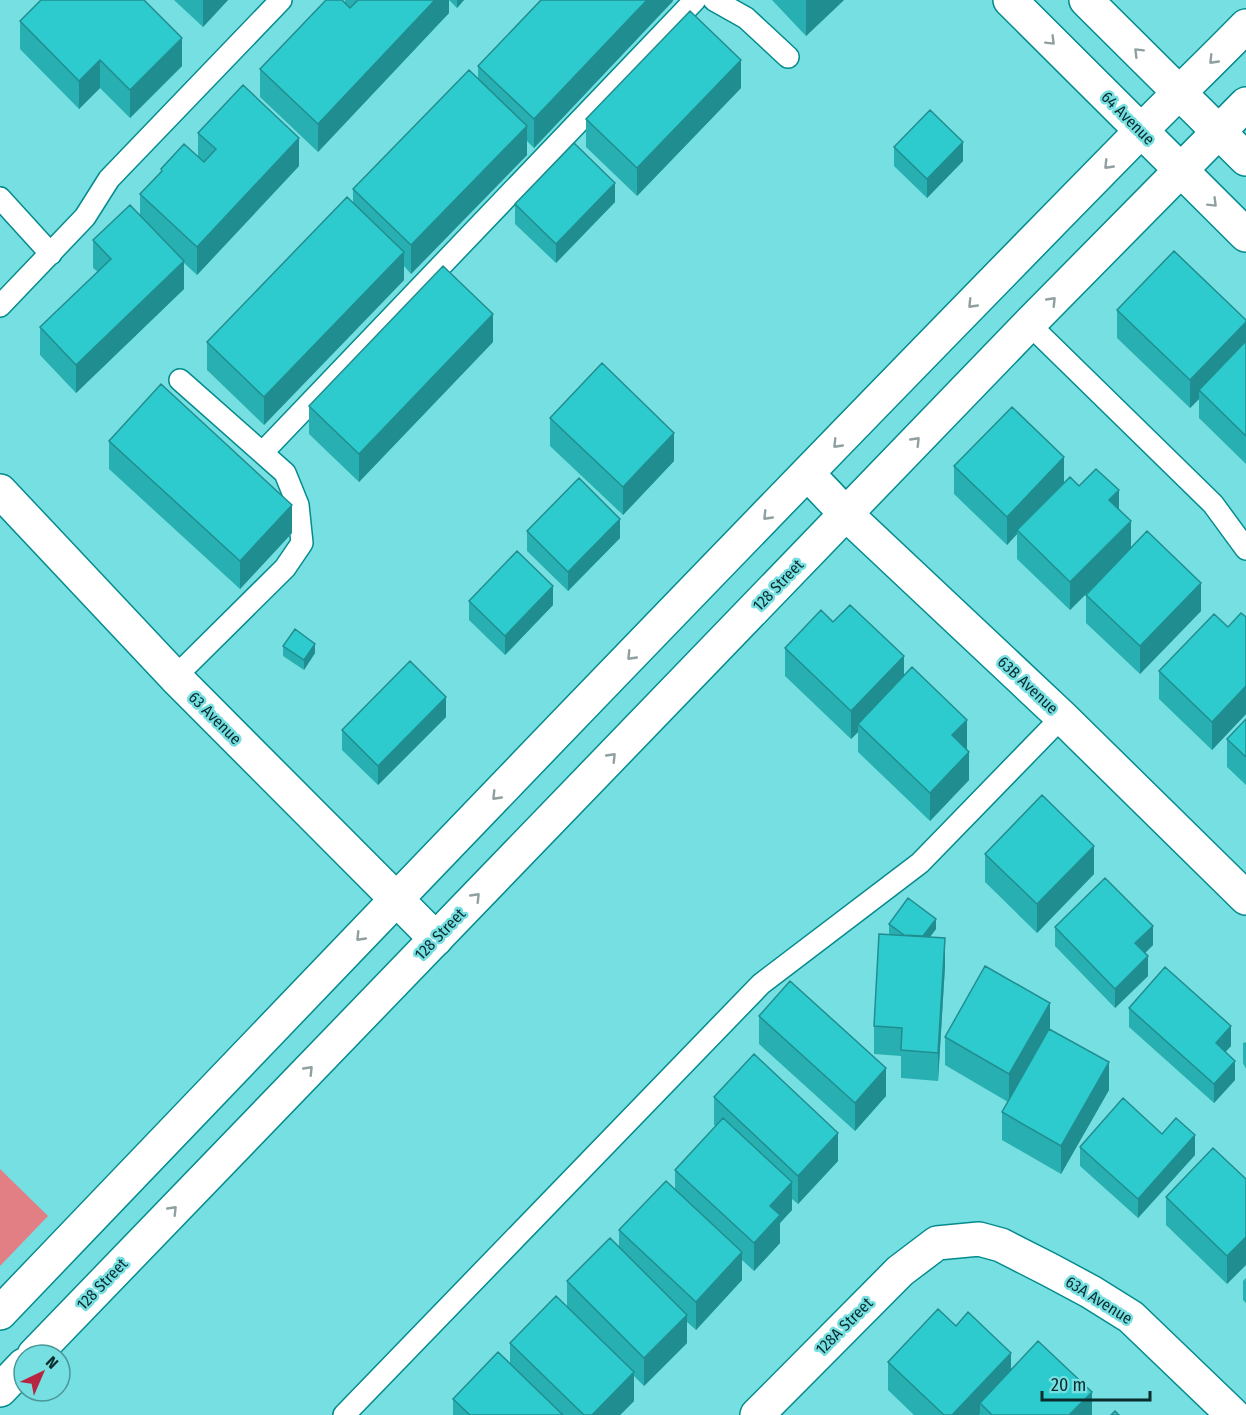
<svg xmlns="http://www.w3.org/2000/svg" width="1246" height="1415" font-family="'Fira Sans Condensed',sans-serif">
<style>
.green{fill:#e17f85}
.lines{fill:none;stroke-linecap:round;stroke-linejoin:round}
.lane-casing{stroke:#058b8e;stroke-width:24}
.street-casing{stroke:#058b8e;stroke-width:36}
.secondary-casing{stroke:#058b8e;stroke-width:36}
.lane{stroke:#fff;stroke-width:21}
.street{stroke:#fff;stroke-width:33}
.secondary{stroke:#fff;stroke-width:33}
.wall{fill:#28afb1}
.shaded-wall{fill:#208e90}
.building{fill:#2ecbce;stroke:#208e90;stroke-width:1.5}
.oneway{stroke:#90a0a0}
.labels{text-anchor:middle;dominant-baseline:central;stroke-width:5;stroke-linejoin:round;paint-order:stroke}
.street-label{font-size:16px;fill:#092c2d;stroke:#76dfe1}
</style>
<rect width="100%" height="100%" fill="#76dfe1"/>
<path class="green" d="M0,1169l48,47 -48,50z"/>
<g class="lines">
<defs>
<path id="lane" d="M714,0l32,18 42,39
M0,198l51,56
M0,306l85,-89 24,-38 172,-179
M1029,324l184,180 33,45
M263,452l432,-452
M175,677l110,-109 17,-25 -4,-38 -13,-32 -105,-93
M344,1415l417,-431 159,-121 142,-146"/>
<path id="street" d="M808,474l38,40 216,203 184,181
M0,491l175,186 261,262
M757,1415l143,-144 37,-28 42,-4 22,6 49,25 41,22 40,25 102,98"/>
<path id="secondary" d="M1010,0l236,235
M1086,0l160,159
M0,1313c378,-395 755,-789 1138,-1179 35,-36 72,-71 108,-108
M34,1355l995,-1031 217,-220
M0,1390l24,-25"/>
</defs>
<use href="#lane" class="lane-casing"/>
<use href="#street" class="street-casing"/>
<use href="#secondary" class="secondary-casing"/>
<use href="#lane" class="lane"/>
<use href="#street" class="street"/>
<use href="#secondary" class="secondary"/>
</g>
<path class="wall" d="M174,0h54l-25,27z
M345,0h119l-7,8 -8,-8v13l-131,139 -58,-55v-28l85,-67z
M673,0v1l-139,147 -7,-7v14l-116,119 -7,-8v14l-140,145 -57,-55v-28l146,-139v-14l125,-110v-13z
M772,0h72l-38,36z
M20,21l162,45 -52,52 -30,-30 -21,21 -59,-60z
M741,88l-104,108 -51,-49v-28z
M198,133l101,33 -102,109 -13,-12v26l-108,104 -36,-38v-28l58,-55 -5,-4v-28l47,-24v-22l21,-22v-3l37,-12z
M894,147l69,14 -36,37 -33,-32z
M615,202l-59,61 -41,-39v-20z
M1117,310l129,10v144l-47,-46v-19l-9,9 -73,-70z
M493,342l-134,140 -50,-48v-28z
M550,418l124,43 -51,54 -73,-69z
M109,441l183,92 -52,56 -131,-120z
M954,466l110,16 15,4 40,24 12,39 70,62 -61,63 -54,-51v-28l23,-24 -39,39 -53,-51v-25l-10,11 -53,-51z
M527,531l93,7 -52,53 -41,-40z
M469,601l84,4 -48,50 -36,-35z
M1246,617v97l-34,36 -53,-51v-28l69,-44z
M833,622l71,55 63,71 2,32 -39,41 -72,-69v-20l-7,7 -66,-63v-28z
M283,646l32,7 -11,17 -21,-14z
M446,717l-68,68 -36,-35v-20z
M1246,719v66l-19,-18v-28z
M985,854l109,20 -57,59 -52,-51z
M889,924l47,5 -6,8 15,29 -7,115 -37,-3v-22l-27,-2v-28l16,-92h-1z
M1055,927l98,18 -8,8 3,23 -33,32 -60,-62z
M1129,1008l102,38 -6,6 10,28 -21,23 -85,-76z
M759,1016l127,80 -31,35 -96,-87z
M1050,1029l59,61 -48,84 -59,-34v-28l6,-10 -63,-37v-28z
M1246,1042v27l-3,-6v-20z
M714,1097l124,64 -40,43 -6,-5v11l-12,13v20l-26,28 -12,-11v20l-46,50 -9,-8v21l-43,43 -10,-10v25l-14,14h-167v-16l57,-35v-21l57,-36v-26l52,-34v-17l56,-41v-19l41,-44 -2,-1z
M1162,1134l33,21 -57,63 -58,-52v-19z
M1246,1179l-19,105 -61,-59v-28z
M1246,1278v25l-3,-3v-19z
M956,1326l55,44 81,45h-112v-1l-1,1h-65l-26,-25v-28z"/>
<path class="shaded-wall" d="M203,0h25l-25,27z
M435,0h14v13l-131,139v-28z
M457,0h7l-7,8z
M647,0h26v1l-139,147v-29z
M806,0h38l-38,36z
M182,38v28l-52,52v-28z
M100,60v28l-21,21v-28z
M741,60v28l-104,108v-28z
M527,126v29l-116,119v-29z
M299,138v28l-102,109v-28z
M963,142v19l-36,37v-19z
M615,183v19l-59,61v-19z
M404,252v28l-140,145v-28z
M184,261v28l-108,104v-28z
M493,314v28l-134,140v-28z
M1246,322v28l-47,40v9l-9,9v-28z
M674,433v28l-51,54v-28z
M1064,457v28l-47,45v4l-10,11v-28z
M1119,490v29l-10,-19z
M292,505v28l-52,56v-28z
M620,519v19l-52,53v-19z
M1131,521v28l-61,61v-28z
M1201,583v28l-61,63v-28z
M553,586v19l-48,50v-19z
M315,644v9l-11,17v-10z
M904,656v28l-46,40v8l-7,7v-28z
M1246,686v28l-34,36v-28z
M446,697v20l-68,68v-19z
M967,720v28l-15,15v-28z
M969,752v28l-39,41v-28z
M1094,846v28l-57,59v-29z
M936,919v10l-19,25v-9z
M1153,926v19l-18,18v-20z
M945,938v28l-7,115v-28z
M1148,956v20l-33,32v-19z
M1050,1003v28l-41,71v-28z
M1231,1026v20l-15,16v-19z
M1235,1061v19l-21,23v-19z
M1109,1062v28l-48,84v-28z
M886,1068v28l-31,35v-28z
M838,1133v28l-40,43v-28z
M1195,1135v20l-57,63v-19z
M792,1182v28l-12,13v20l-26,28v-28l16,-37z
M1246,1237v28l-19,19v-28z
M742,1252v28l-46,50v-28z
M687,1315v28l-43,43v-28z
M1011,1353v28l-31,22v11l-1,1h-27z
M634,1372v29l-14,14h-28z
M1092,1392v23h-23z"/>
<path class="building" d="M41,0h103l38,38 -52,52 -30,-30 -21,21 -59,-60z
M326,0h16l8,8 8,-8h77l-117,124 -58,-55z
M541,0h106l-113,119 -56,-53z
M690,11l51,49 -104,108 -51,-49z
M469,70l58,56 -116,119 -58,-56z
M243,85l56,53 -102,109 -57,-53 22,-23 -1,-2 23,-25 20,18 12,-13 -18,-16z
M930,110l33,32 -36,37 -33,-32z
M574,143l41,40 -59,61 -41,-40z
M347,197l57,55 -140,145 -57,-55z
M130,205l54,56 -108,104 -36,-38 71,-68 -18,-19z
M1174,251l72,69v2l-56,58 -73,-70z
M443,266l50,48 -134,140 -50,-48z
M1246,341v95l-47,-46z
M602,363l72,70 -51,54 -73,-69z
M161,384l131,121 -52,56 -131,-120z
M1012,407l52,50 -57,60 -53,-51z
M1096,469l23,21 -10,10 22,21 -61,61 -53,-52 53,-53 9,9z
M579,478l41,41 -52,53 -41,-41z
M1147,531l54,52 -61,63 -54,-51z
M517,551l36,35 -48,50 -36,-35z
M850,605l54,51 -53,55 -66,-63 36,-38 12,12z
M1241,613l5,4v69l-34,36 -53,-51 55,-57 14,13z
M295,629l20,15 -11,16 -21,-14z
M410,661l36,36 -68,69 -36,-36z
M912,667l55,53 -15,15 17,17 -39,41 -72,-69z
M1246,719v38l-19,-18z
M1042,795l52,51 -57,58 -52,-50z
M1105,878l48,48 -18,17 13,13 -33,33 -60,-62z
M908,898l28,21 -13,17 -19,-1 -15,-11z
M879,934l66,4 -7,115 -37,-3 1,-22 -28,-2z
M985,966l65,37 -41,71 -64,-37z
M1165,967l66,59 -15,17 19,18 -21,23 -85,-76z
M790,981l96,87 -31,35 -96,-87z
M1049,1029l60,33 -48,84 -59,-34z
M754,1054l84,79 -40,43 -84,-79z
M1123,1098l39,36 14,-16 19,17 -57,64 -58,-52z
M723,1118l69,64 -22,24 10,9 -26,28 -79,-73z
M1213,1148l33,31v58l-19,19 -61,-59z
M666,1181l76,71 -46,50 -77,-72z
M610,1238l77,77 -43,43 -77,-77z
M556,1296l78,76 -42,43h-8l-74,-72z
M938,1309l18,17 12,-14 43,41 -59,62h-8l-56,-53z
M1038,1341l54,51 -23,23h-77l-12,-12z
M498,1352l65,63h-93l-17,-16z
M1115,1411l4,4h-8z"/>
<defs><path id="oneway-chevron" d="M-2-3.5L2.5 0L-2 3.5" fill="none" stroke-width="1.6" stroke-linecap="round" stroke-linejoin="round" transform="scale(1.5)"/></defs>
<g class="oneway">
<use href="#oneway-chevron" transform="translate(1051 41) rotate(45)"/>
<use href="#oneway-chevron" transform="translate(1138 52) rotate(-135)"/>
<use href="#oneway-chevron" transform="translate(1213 60) rotate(134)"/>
<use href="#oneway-chevron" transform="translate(1108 165) rotate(134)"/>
<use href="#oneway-chevron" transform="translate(1213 203) rotate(45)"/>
<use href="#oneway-chevron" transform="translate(1052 301) rotate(-46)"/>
<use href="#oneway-chevron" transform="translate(972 304) rotate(134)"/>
<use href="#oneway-chevron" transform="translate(916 441) rotate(-46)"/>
<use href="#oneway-chevron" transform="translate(837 444) rotate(134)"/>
<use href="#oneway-chevron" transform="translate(767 516) rotate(134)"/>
<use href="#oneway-chevron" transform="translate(631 656) rotate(134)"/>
<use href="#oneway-chevron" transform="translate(612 757) rotate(-46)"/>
<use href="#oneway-chevron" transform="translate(496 796) rotate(134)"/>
<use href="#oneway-chevron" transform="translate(476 897) rotate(-46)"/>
<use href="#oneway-chevron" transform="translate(360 937) rotate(134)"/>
<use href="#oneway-chevron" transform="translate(309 1070) rotate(-46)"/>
<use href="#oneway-chevron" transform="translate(173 1210) rotate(-46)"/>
</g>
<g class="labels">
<g class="street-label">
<text transform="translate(1128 118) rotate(45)">64 Avenue</text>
<text transform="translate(778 585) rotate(-46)">128 Street</text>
<text transform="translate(1028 685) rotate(43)">63B Avenue</text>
<text transform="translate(215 718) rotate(45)">63 Avenue</text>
<text transform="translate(440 934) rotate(-46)">128 Street</text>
<text transform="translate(102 1284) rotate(-46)">128 Street</text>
<text transform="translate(1099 1300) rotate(32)">63A Avenue</text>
<text transform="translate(844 1326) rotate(-45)">128A Street</text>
</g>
</g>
<g transform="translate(42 1373) rotate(44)"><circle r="28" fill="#76dfe1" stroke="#4a9799" stroke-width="1.5"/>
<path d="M0-4.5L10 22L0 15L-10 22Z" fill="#b72541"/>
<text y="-9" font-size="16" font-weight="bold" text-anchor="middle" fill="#092c2d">N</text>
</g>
<path d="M1042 1391v9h108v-9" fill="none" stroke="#092c2d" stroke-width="3"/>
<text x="1051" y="1391" font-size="18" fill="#092c2d" stroke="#76dfe1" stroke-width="4.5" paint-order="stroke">20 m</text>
</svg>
